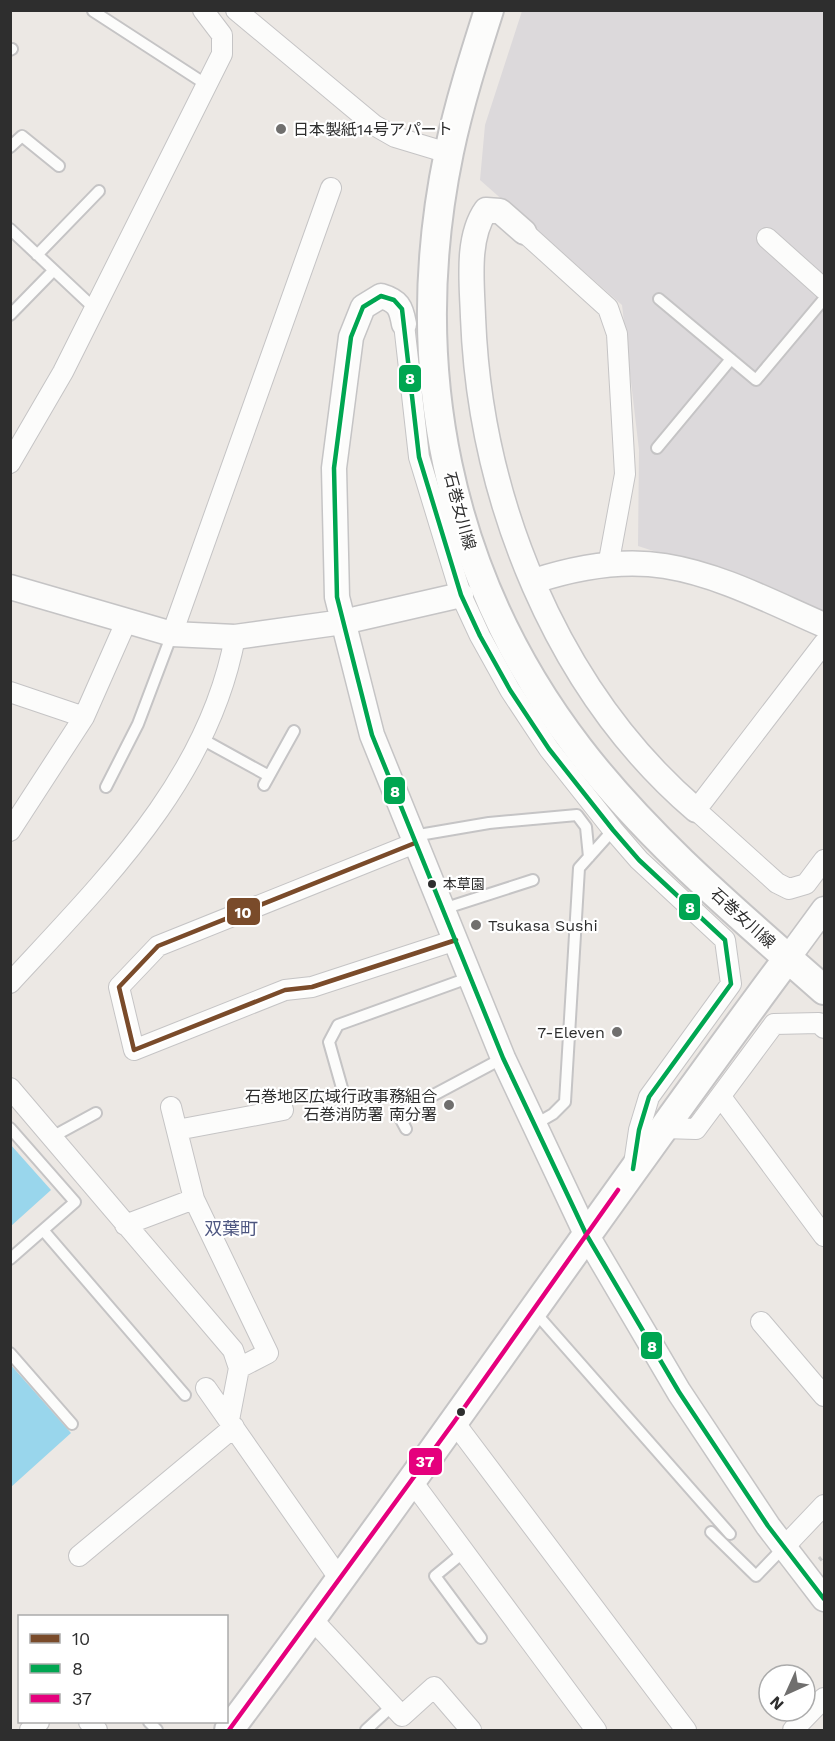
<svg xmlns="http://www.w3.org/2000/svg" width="835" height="1741" font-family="'Work Sans','Noto Sans JP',sans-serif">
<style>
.industrial{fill:#dcd9db}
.water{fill:#99d6ec}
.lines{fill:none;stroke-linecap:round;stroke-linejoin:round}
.service-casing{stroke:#c5c4c5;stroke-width:14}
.minor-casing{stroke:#c5c4c5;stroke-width:22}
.tertiary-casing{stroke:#c5c4c5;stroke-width:27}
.secondary-casing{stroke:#c5c4c5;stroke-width:32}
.path{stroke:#c9c9c8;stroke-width:3;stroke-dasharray:4.5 3;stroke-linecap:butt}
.service{stroke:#fcfcfb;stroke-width:10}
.minor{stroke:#fcfcfb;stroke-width:20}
.tertiary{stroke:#fcfcfb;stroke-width:24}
.secondary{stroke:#fcfcfb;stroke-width:28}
.bus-1-casing{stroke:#fff;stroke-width:9}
.bus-2-casing{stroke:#fff;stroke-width:9}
.bus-3-casing{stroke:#fff;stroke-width:9}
.bus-1{stroke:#7a4b2a;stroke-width:4.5}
.bus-2{stroke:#00a651;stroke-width:4.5}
.bus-3{stroke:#e5007d;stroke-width:4.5}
.poi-dot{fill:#706f6e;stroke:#fff;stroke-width:2}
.bus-dot{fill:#2e2e2e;stroke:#fff;stroke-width:2}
.labels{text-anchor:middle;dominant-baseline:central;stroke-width:4.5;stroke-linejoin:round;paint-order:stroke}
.bus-label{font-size:14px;fill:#2e2e2e;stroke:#fff;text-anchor:start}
.poi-label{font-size:16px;fill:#2e2e2e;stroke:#fff;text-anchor:start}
.street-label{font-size:16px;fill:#2e2e2e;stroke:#fff}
.neighbourhood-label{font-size:18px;fill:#4d5680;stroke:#fff}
.line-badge{stroke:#fff;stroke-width:2}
.badge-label{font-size:16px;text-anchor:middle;font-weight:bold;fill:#fff}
</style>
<rect width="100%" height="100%" fill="#ece8e4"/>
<path class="industrial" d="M522,11h302v600l-93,-35 -93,-30 1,-96 -17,-145 -142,-125 5,-55z"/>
<path class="water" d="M10,1144l41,46 -40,36h-1z
M10,1364l61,69 -60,54h-1z"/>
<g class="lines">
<defs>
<path id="service" d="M93,11l114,74
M10,50l2,-1
M10,147l12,-11 37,30
M10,229l83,78
M37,255l62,-64
M659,299l97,81 68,-81
M10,315l43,-44
M657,448l74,-89
M200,738l69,38
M264,785l30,-54
M106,787l32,-63 34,-90
M413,836l76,-13 88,-8 9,12 3,30
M443,909l90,-29
M342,1088l-13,-46 9,-17 133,-48
M534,1125l19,-11 12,-12 14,-234 34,-38
M10,1128l65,74 -65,57
M406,1129l-8,-15 105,-56
M52,1137l44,-24
M43,1230l142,165
M534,1311l196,223
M10,1353l62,71
M711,1532l45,44 28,-29
M464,1552l-29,24 46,62
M149,1722l8,8
M366,1730l26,-24"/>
<path id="minor" d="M236,10l138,115 21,12 53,16
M524,232l84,76 9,26 8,140 -17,92
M767,238l57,51
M404,324l15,133 42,138 19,41 30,54 39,59 64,81 26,30 86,80 6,44 -82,113 -10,33 -5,34
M10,463l53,-91 159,-318v-19l-19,-25
M172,634l159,-446
M824,643l-128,167 81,73 12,6 17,-5 18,-24
M10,692l74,25
M10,831l74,-114 42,-95
M415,843l-257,103 -39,41 15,63 151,-60 27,-3 144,-47
M10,983c94,-102 199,-204 225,-346
M10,1088l223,262 6,18 -10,52
M721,1097l103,139
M171,1107l23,92 74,154 -29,15
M664,1128l32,1 78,-105 45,-1 5,5
M177,1130l106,-20
M125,1225l69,-26
M761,1322l63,74
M206,1388l133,190
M454,1422l232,308
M411,1480l185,250
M784,1547l40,-42
M79,1556l155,-129
M311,1618l91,98 32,-29 37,43
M89,1722l8,8
M30,1730l9,-8
M793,1730l31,-32"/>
<path id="tertiary" d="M524,232l-24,-21 -14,-1c-20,28 -14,74 -13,107 7,182 83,373 223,493
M404,324c-3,-17 -6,-23 -23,-28l-18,11 -12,30 -17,131 3,129 35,138 131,323 83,176 93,158 89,134 56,73
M534,581c40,-13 88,-22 131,-15 56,9 108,37 159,59
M10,587l162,47 63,3 108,-15 118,-27
M788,958l36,-49"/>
<path id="secondary" d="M489,10c-15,47 -30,94 -40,142 -44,212 -3,424 130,597 70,91 160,166 245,241
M229,1730c191,-254 369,-517 559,-772"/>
</defs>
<use href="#service" class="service-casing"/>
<use href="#minor" class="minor-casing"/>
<use href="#tertiary" class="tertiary-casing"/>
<use href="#secondary" class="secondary-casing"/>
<path class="path" d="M819,1557l5,6"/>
<use href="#service" class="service"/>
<use href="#minor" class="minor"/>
<use href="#tertiary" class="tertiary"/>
<use href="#secondary" class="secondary"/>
<defs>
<path id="bus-1" d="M415,843l-257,103 -39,41 15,63 151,-60 27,-3 144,-47"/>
<path id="bus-2" d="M633,1169l6,-39 10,-33 82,-113 -6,-44 -86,-80 -26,-30 -64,-81 -39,-59 -30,-54 -19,-41 -42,-138 -17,-148 -8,-9 -13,-4 -18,11 -12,30 -17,131 3,129 35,138 131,323 83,176 93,158 89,134 56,73"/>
<path id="bus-3" d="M229,1730l225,-308 164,-232"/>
</defs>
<use href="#bus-1" class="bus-1-casing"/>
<use href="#bus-2" class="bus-2-casing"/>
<use href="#bus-3" class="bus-3-casing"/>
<use href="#bus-1" class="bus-1"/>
<use href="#bus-2" class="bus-2"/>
<use href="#bus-3" class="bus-3"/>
</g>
<g class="poi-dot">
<circle cx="281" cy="129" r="6"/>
<circle cx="476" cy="925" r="6"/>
<circle cx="617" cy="1032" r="6"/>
<circle cx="449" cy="1105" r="6"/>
</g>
<g class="bus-dot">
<circle cx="432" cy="884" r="5"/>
<circle cx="461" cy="1412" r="5"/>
</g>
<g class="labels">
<g class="bus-label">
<text x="443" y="884">本草園</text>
</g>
<g class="poi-label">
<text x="293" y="129">日本製紙14号アパート</text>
<text x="488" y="925">Tsukasa Sushi</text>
<text x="605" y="1032" text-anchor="end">7-Eleven</text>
<text x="437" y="1096" text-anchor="end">石巻地区広域行政事務組合<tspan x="437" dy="18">石巻消防署 南分署</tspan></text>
</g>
<g class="street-label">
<text transform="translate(460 511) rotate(75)">石巻女川線</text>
<text transform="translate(743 918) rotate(42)">石巻女川線</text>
</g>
<g class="neighbourhood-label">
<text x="231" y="1228">双葉町</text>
</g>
</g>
<g class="line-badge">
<rect x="398" y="364" width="24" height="29" rx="6" fill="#00a651"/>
<rect x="383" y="776" width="23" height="29" rx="6" fill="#00a651"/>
<rect x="678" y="893" width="23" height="28" rx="6" fill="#00a651"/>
<rect x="226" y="897" width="35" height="29" rx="6" fill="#7a4b2a"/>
<rect x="640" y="1331" width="23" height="29" rx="6" fill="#00a651"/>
<rect x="408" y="1447" width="35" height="29" rx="6" fill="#e5007d"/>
</g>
<g class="badge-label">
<text x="410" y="384">8</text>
<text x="395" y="797">8</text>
<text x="690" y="913">8</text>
<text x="243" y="918">10</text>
<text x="652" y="1352">8</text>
<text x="425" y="1467">37</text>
</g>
<rect width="835" height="1741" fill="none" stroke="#2e2e2e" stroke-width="24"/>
<rect x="18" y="1615" width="210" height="108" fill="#ffffff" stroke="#ababab" stroke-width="1.5"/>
<rect x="30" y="1634" width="30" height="9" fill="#7a4b2a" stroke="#ababab" stroke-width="1.5"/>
<text x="72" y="1645" font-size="18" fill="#2e2e2e">10</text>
<rect x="30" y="1664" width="30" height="9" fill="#00a651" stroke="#ababab" stroke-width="1.5"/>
<text x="72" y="1675" font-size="18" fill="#2e2e2e">8</text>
<rect x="30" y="1694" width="30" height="9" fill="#e5007d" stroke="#ababab" stroke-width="1.5"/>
<text x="72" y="1705" font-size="18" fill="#2e2e2e">37</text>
<g transform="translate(787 1693) rotate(225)"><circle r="28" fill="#ffffff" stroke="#ababab" stroke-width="1.5"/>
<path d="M0-4.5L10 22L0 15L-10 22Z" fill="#706f6e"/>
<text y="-9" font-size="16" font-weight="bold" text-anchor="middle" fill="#2e2e2e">N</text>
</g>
</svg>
